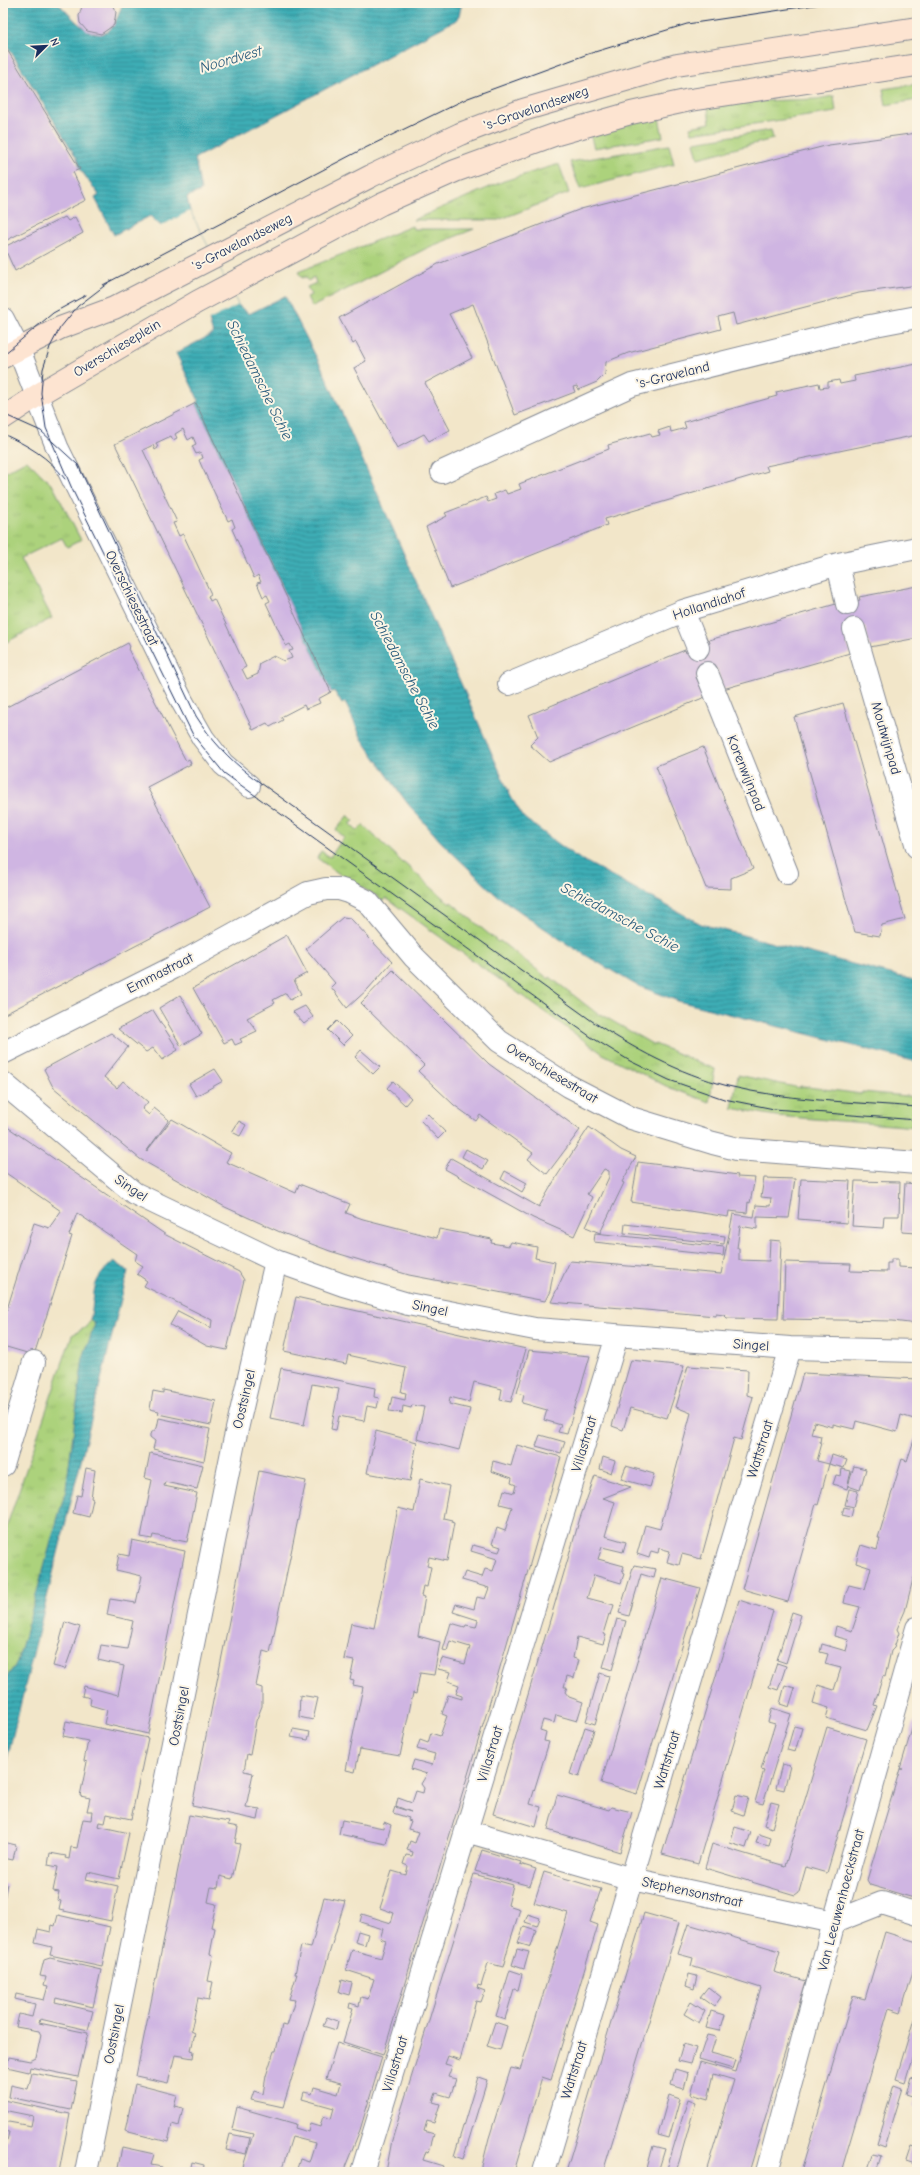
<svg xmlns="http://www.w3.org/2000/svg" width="920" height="2175" font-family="'Comic Neue',sans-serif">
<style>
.grass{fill:url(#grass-tufts);stroke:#64806d}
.water{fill:url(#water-rules);stroke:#2c6e8a}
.pier{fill:#f2e6c9}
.building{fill:#cfb5e2;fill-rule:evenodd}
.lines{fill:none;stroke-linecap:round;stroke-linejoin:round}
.street-casing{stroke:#868a94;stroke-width:24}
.secondary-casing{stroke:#868a94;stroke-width:24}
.street{stroke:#fff;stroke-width:22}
.secondary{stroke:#fde4d1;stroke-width:22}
.tram{stroke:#1b2f5e;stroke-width:1}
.labels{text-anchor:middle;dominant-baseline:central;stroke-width:4;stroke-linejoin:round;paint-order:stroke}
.street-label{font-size:14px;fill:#1b2f5e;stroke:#fcf5e5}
.water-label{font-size:15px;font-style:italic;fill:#275b7c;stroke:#fcf5e5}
</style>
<defs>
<pattern id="grass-tufts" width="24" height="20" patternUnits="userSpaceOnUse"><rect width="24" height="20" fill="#acd27c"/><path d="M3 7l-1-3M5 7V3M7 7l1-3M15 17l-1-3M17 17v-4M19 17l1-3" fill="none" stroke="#93b56e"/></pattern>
<pattern id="water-rules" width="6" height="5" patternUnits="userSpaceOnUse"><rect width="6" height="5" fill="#3cadb5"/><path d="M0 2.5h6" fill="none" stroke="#328d96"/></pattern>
</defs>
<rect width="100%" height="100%" fill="#fcf5e5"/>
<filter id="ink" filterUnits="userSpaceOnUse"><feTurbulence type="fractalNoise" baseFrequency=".025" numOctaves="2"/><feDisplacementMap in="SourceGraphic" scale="8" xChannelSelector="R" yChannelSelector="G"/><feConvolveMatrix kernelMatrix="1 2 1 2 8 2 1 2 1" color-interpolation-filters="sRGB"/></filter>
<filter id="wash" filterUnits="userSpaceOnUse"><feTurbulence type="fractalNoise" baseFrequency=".012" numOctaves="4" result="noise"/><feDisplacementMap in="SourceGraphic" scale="16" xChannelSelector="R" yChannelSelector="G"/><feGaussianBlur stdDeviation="0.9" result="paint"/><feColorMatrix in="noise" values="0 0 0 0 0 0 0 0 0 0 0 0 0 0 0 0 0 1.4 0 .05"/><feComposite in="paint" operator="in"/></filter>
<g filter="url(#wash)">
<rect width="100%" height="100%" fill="#f2e6c9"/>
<path class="grass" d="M917,84v16l-31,5 -3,-16z
M834,96l2,16 -144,21 -2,-6 20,-4 -3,-20 109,-4z
M658,113l5,24 -69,11 -5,-17z
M771,130l2,9 -75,19 -4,-16z
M669,145l5,19 -94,25 -10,-27z
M559,164l10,29 -71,27h-85l91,-39z
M412,226l1,3h61l-47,19 -115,59 -5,-10 4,-2 -4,-8 9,-4 -2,-6 -6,4 -2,-4 -4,1 -4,-6z
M27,460l26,26 28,54 -14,7 -5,-9 -41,20 31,60 -49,26v-171z
M348,815l6,6 -4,3 7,7 6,-6 40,38h1l46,41 1,-2 47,40 2,-1 49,38 1,-2 49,38 1,-1 54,31 1,-1 60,25 -6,33 -41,-15 -65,-33 -217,-156 -4,3 -7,-6 -30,-17 -28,-20 4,-7 9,6 14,-20 -8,-7z
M738,1075l62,13v-2l62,8v-2l55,5v30l-141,-11 -44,-8z
M90,1320l5,4 -12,34 -17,131 -49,174 -14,19v-145l69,-202 14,-8z"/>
<path class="water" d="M3,3h55c13,12 38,47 55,23 4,-6 7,-16 10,-23h339l-4,16 -263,139 6,33 -14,6 3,14 48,94 11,9 36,-18 38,74 188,427 13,21 51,38 126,68 216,57v81l-239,-61 -42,-16 -66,-39 -74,-51 -55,-53 -34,-39 -45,-64 -17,-37 -3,2 -8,-13 -3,1 -135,-289 3,-2 -23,-48 37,-19 -4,-14 -48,-94 -11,-10 -36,19 -19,-37 4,-3 -19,-26 -2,-9 -75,-121z
M114,1261l14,10 -125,504v-93l14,-19 49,-174 17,-131 12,-34 -5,-4c7,-31 -2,-36 24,-59z"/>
<path class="pier" d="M190,211l48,94 -31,16 -48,-94z"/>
<g id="blocks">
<path class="building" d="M83,3h28l5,9 -2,13 -13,9 -14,-3 -7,-8 -1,-7z
M3,43l77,126 -7,3 13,28 -83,42z
M917,133v152l-58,8 -123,32 -3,-12 -15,4 3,12 -93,24 -22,9 -1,12 -8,8 -19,8 -1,-4 -4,1 2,5 -60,23 -42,-111 -24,10 23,44 -47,25 25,47 -21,11 -5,-7 -27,14 -43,-80 12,-7 -10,-19 -3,2 -14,-26 99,-54 143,-55 248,-64z
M65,217l3,4 7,-4 8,16 -68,38 -11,-24z
M917,364v71l-151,31 2,5 -163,48 2,6 -157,63 -24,-61 21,-11 -2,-3 41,-16 2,5 8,-3 -2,-5 11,-4 2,4 14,-5 -2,-5 90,-35 -1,-4 42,-12 2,4 8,-2 -2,-4 12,-4 1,5 15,-4 -2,-6 93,-26 -1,-4 43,-9 1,5 8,-1v-5l11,-2 1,4 15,-3 -1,-5z
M196,403l135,289 -13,7 2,4 -14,6 -2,-4 -23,12 2,3 -13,7 -3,-4 -14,7 -138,-286zM183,429l5,11 5,-3 3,7 -4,2 4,8 5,-2 2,6 -4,2 3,7 26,54 4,-2 3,8 -3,2 22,49 4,-3 3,7 -4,1 6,14 4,-2 3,6 -4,2 20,43 4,-2 3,6 -4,1 3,7 -8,3 -10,-5 -14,7 -2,11 -11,5 -5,-10 4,-2 -32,-68 -4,2 -2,-5 3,-2 -28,-60 -4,2 -6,-13 4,-1 -34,-72 10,-5 2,5 3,-2 -2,-5 15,-7 2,4 4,-2 -2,-4z
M917,586v52l-47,9 -5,-21 -21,6 6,21 -127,36 -6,-21 -21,9 9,20 -156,65 -19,-17 8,-8 -9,-22 86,-36 70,-29 1,3 24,-10 -1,-3 127,-36 1,3 23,-7 -1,-3z
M128,643l2,4 -2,2 58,112 3,-2 2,5 -44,23 63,120 -207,108v-306z
M843,703l62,216 -23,6 -2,11 -25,-4 -61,-215z
M703,747l50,122 -22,9v11l-25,-1 -50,-122z
M343,917l7,1 42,44 -24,27 -21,19 -16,-21 4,-4 -29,-34z
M287,935l20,38 -13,7 7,14 -11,6 -4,-7 -13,7 2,3 -28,15 10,13 -17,8 2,3 -7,3 -3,-6 -8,4 -31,-55z
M393,970l96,94 91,66 -33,44 -19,-15 5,-6 -53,-38 -4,6 -22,-16 -36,-34 6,-6 -63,-62z
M180,995l22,39 -21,12 -22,-38z
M305,1006l8,11 -9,7 -11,-12z
M153,1010l25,40 -16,10 -9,-12 -7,4 -28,-23z
M337,1021l15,15 -9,9 -15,-15z
M111,1033l17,14 -24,30 13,11 6,-7 25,21 -6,7 7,6 5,-7 15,12 -23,32 26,-33 59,34 -5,9 70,31 3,-9 51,20 -4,9 17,6 74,19 2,-9 53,10 -1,4 18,3 2,-4 26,5 -2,11 20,4 -5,29 -5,10 -136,-26 -79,-24 -50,-19 -55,-25 -85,-48 -87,-72 -9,-18z
M361,1050l19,17 -7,7 -18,-17z
M215,1069l8,12 -27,15 -7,-12z
M393,1081l18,17 -6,7 -18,-17z
M428,1114l17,18 -7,7 -17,-18z
M239,1121l7,4 -6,11 -8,-4z
M3,1124l163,111 73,37 5,8 -17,70 -20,-4 -37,-21 8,-14 33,17 1,-8 -68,-34 3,-5 -10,-7 6,-8 -8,-5 2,-7 -60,-41 -8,22 3,1 -38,119 -31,-9v-24l31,-99 15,5 12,-17 -58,-40z
M589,1127l32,23 15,7 -14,25 2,1 -24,50 -14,-6 23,-50v-6l-5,-2 -17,25 5,3 -18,39 -41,-18 -88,-49 6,-11 88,49 18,-31z
M466,1149l22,12 -5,8 -21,-12z
M638,1162l100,13 -1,2 18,1 -5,25 -2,-1 -1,11 -18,-2 -1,6 -97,-15z
M505,1171l22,12 -5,9 -21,-13z
M764,1178l31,1 -6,39 -32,-1v12l-17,-3 -3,22h2v12l30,1 1,-21 11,1 -3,78 -51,-1 -3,-3 -8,-1v2l-165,-14 19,-41 151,13 12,-60 21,3 2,-12 14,1 1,-8 -10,-1z
M801,1179l49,2 -3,42 -49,-4z
M855,1181l45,1 -1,34h-15l-1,12 -31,-2z
M905,1183l12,1v49l-15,-1z
M625,1224l100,12 -1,8 -100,-11z
M595,1233l129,14 -1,9 -129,-14z
M891,1259h7v8l19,1v56l-24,-3 -110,-2 2,-57 66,2 -1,7 37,1v-9h4z
M296,1297l230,52 -15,53 -11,-2 2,-11 -28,-7 -5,20 -19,-5 -1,7 21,5 -11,41 -42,-11 7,-32 -12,-2 -1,3 -8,-2 -1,7 -13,-2 3,-14 13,3 1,-7 -5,-1 5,-24 -58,-13 -2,9 -62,-13z
M529,1350l61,6 -23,78 -9,-2 3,-7 -17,-5 3,-10 -25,-7 2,-8 -7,-2z
M631,1360l53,6 -17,52 -37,-10 -7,22 -11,-4z
M688,1366l60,4 -1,25 6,2 -12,43 -7,-2 -33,121 -19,-5 -3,11 -12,-3 3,-11 -11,-3 -1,5 -7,-2 -2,7 -12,-4 8,-29 15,4 31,-116 -15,-6z
M281,1368l94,20 -1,9 5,1 -2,10 -10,-2 -3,15 -25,-5 -3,14 -5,-1 8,-40 -27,-5 -8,41 -34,-7z
M803,1373l114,6v41l-16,-5 -4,17 -41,-11 -2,8 -21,-5v3l-19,-5 -3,12 10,2 -1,6 2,1 -5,18 12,3 3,-9 15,5 -3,8 -15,-4 -11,41 -2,-1 -28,98 -46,-13z
M163,1390l53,11 -5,24 -53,-11 1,-3 -9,-2 3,-18 10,2z
M159,1418l51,11 -6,32 -51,-12 2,-8 -5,-4v-3l7,-6z
M376,1431l41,11 -7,39 -43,-8z
M917,1431v141l-4,7 -8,32 -8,18 2,4 -5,15 -3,3 -6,26 -2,-1 -9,29 3,1 -10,24 -41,-12 3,-10 -16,-5 5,-18 16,5 7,-22 -16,-4 3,-10 -8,-2 2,-8 24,7 3,-11 -15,-4 2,-10 16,5 8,-24 -16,-4 2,-10 3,-8 16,4 6,-21 -15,-5 2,-9 3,-9 16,5 3,-12h-2l24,-79 5,2z
M540,1435l25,7 -4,11 -25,-7z
M517,1445l44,12 -72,248 -106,350 -40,-13 10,-33 -4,-1 1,-5 9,3 2,-9 7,2 6,-20 -28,-9 6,-20 29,8 5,-17 -6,-2 3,-10 -23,-7 2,-8 29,9 3,-10 -14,-5 12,-37 14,4 2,-9 -5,-2 3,-9 6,1 1,-4 -6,-2 3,-9 5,2 4,-11 -11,-3 3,-8 -3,-1 1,-2 -16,-5 2,-6 16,5 -15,-6 2,-8 14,5 4,-12 7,2 1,-5 -3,-4 6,-10 -16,-5 3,-9 18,5 3,-11 -18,-5 3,-9 8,3 3,-10 9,3 7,-20 -5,-2 6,-19 14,4v-3l-6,-2 3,-9 -11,-4 3,-9 -13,-3 4,-11 23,6 5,-17 -20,-6 -3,10 -4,-1 8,-27 14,4 1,-2 10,2 2,-7 -25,-8 3,-8 18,5 3,-12 8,2 4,-11 -27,-8 3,-8 17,5 3,-8 8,2 4,-12 -26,-8 2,-6 26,7 2,-5 -9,-3 5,-16 8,3 7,-24 -12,-3 4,-14 10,3 2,-8 -5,-2 1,-5 -21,-7 2,-10 18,5z
M150,1453l53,12 -6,24 -32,-7 -1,4 33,7 -10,49 -34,-7 -1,4 -11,-2 11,-57 -7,-2z
M603,1457l12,4 -4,12 -11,-4z
M626,1466l28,8 -4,13 -29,-8z
M854,1466l12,3 -6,21 -12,-4z
M86,1468l9,2 -4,28 2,1 -4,18 -16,-4 4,-18 4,1z
M842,1469l9,2 -4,18 -14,-5 3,-9 5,1z
M259,1471l47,10 -36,172 -7,-2 -7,35 6,2v18l-6,15 -6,34 -3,-1 -3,17 9,2 -7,34 14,2 -2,11 -66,-14z
M595,1476l36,11 -28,11 12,4 -10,34 21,6 -3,10 -21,-5 -4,12 26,7 -2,7 2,1 -3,9 -27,-8 -7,23 27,7 -3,10 -2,-1 -6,20 3,1 -3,9 -26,-7 -4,21 6,2 -5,18 -7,-2 -3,11h3l-2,5 4,5 14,5 -6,19 -21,-6 -2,8 -11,-3 -3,10 6,2 -2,9 5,1 -19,62 11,3 -5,20 -43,-13 87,-296z
M420,1479l29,7 -6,32 9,2 -1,2 3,1 -7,38 -18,-4 -2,9 4,1 -4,20 -4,-1 -2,10 4,1 -7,39 22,6 -6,33 -14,-2 -4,21 -3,-1 -13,63 -40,-7 -5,23 -9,-2 17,-83 -10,-2 1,-4 -4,-1 4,-19 -10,-2 7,-36 23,5 24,-120 16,4z
M849,1489l9,2 -4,16 -9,-2z
M844,1507l9,2 -2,8 -9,-2z
M132,1540l53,11 -37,183 -44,-10 3,-14 -17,-5 1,-7 -9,-2 2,-10 34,9 6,-29 -26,-6 3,-15 26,4 6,-28 -26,-6 3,-16 26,4 6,-27 -26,-6 3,-16 10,2z
M634,1565l22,4 -2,9 -13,-4 -12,42 -10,-3z
M662,1578l38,10 -63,206 -36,-11z
M739,1600l34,11 -75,253 -36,-10z
M792,1612l9,3 -15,48 -9,-3z
M617,1619l9,2 -14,49 -9,-3z
M65,1622l15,5 -15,42 -12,-3z
M777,1663l9,3 -8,24 -9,-3z
M600,1673l9,3 -14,48 -9,-3z
M785,1685l10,3 -6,19 -9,-3z
M300,1695l18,3 -5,22 -14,-3z
M772,1708l19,6 -28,90 -8,-2 9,-32 -3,-1 14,-45 -7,-2z
M917,1719l-1,140 1,40 -47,-14 -3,-5 33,-111h3h-3l14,-47z
M66,1721l82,17 -17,81 -24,-5 -2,9 -6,-1 -1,4 31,7 -10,46 -31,-7 -2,7 32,7 -7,35 -52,-11 2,-9 -4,-1 2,-8 -6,-1 5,-24 -10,-2 2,-12 16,3 -1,2 4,1 2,-12 6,1 6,-29 8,1 1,-9h-5l3,-13 -10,-2 7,-34 -3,-1 4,-20 -25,-5z
M794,1726l8,2 -7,24 -8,-2z
M585,1727l9,3 -15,47 -9,-3z
M827,1727l39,12 -39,134 -21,-6 -7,25 -4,3 -90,-27 7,-24 73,22z
M293,1729l17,3 -2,8 -17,-3z
M782,1764l8,2 -6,24 -8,-2z
M557,1795l52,15 2,-3 21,5 -12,40 -72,-22z
M736,1795l12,3 -5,17 -11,-4z
M771,1802l8,2 -7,24 -8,-3z
M189,1815l40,7 -1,3 10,2 -3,16 5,1 -8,35 -12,-3 -2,12 -7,-1 -3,15 8,2 -5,23 4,1 -5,26 3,1 -5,26 5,1 -4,18 -11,-2 -7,33 4,2 -4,17 3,1 -1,7 -18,-3 -7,28 -32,-7z
M342,1820l41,8 1,-6 7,3 -5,19 -47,-10z
M735,1827l16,5 -5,16 -16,-5z
M759,1834l12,4 -2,8 -13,-3z
M3,1842l13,3 -3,15 -10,-2z
M482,1850l39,12 -1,2 16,5 -6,17 -55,-15z
M544,1872l57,17 -11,33 8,3 -47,155 -9,-3 -28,95h-25l-8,-2 8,-32 22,-70 9,2 48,-157 -34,-10z
M474,1874l39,11 -5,20 12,4 -12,39 -5,19 -15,-4 -7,23 -3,-1 -1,3 8,3 -4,11 -5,-1 -16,59 -12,-4 -3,8 7,2 -4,11 8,2 -6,18 -14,-4 -3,9 7,2 -6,19 -7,-2 -3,10 10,3 -5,18 -3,-1 -3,9 20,6 -2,6h-55l6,-32z
M3,1884h4l-3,16h-1z
M324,1897l21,4 -62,206 -32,-7 3,-9 9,3 3,-18 8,-25h2l6,-26 5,1 8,-26 -6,-1 8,-25h-2l6,-28 10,2z
M644,1913l35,10 -76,249h-37z
M528,1914l12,4 -3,8 -12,-4z
M58,1915l52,12 -8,39 -52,-11 2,-8 -17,-4 3,-14 13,3 1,-7 3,1z
M688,1924l92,27 -6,21 32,9 -57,191h-43l28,-92 -20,-6 -6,25 -17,-5 9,-32 36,10 25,-84 -70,-22 2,-8 -15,-4z
M524,1926l12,4 -5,17 -13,-4z
M358,1931l10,3 -3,11 -10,-3z
M885,1932l32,10v16l-16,54 -12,-4 -48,164h-40l52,-176 12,3z
M517,1949l12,3 -5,17 -12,-4z
M50,1958l51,12 -8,37 -37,-9 -1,4 38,9 -5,19 -48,-11 -1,4 49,10 -10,44 -48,-10 -1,5 -22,-5 2,-10 21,4 6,-3 5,-23 -2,-4 -23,-4 3,-13 13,3 3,-13 -20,-5 1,-5 28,6 4,-14 -4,-1 2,-8 -6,-1 4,-16z
M510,1970l12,4 -4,16 -4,-1 -9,30 -9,-3z
M689,1974l8,2 -3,13 -8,-3z
M342,1980l10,3 -3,12 -10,-3z
M708,1987l13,10 -7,10 -14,-10z
M691,2002l14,9 -6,12 -15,-9z
M711,2011l13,4 -5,16 -13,-3z
M327,2017l11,4 -2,9 -13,-4z
M914,2019l3,1v22l-12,40 -9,-3z
M495,2022l12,4 -7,24 -13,-4z
M707,2035l9,2 -5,16 25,7 -3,9 -34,-10z
M337,2043l45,14 -22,73 -17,42h-47l4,-13 9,3 6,-19 -23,-6 -11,35 -39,-2 11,-36 -21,-5 5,-22 59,17 -1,4 13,4 2,-8 10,3 3,-11 8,3 3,-11 -32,-9 2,-7 8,2 2,-7 24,7 3,-11 -15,-4z
M683,2044l13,4 -5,16 -13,-3z
M675,2069l13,4 -4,16 -13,-4z
M32,2073l45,8 -6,29 -62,-13 2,-12 17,4z
M478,2077l9,3 -24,79 -9,-3z
M911,2077l6,2v11l-3,-1 -2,7 -6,-2z
M135,2084l42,11 -3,11 9,2 -4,18 -7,-2 -4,18 -43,-11z
M894,2085l8,3 -18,59 -8,-3z
M669,2095l11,4 -11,39 -11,-3z
M917,2095v12l-4,-1z
M688,2099l8,3 -17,60 -4,10h-9z
M3,2100l67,14 -11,58h-55l3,-13 -4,-2v-17l4,1 2,-9 -6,-1v-10l28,5 2,-10 -30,-6z
M230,2134l20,4 -4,16 -20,-4z
M653,2146l12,3 -7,23h-12z
M911,2146l6,2v24h-5l3,-8 -9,-3z
M122,2147l32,7 -3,11 11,2 -1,5h-26l-17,-4z
M873,2154l8,2 -5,16h-9z
M192,2162l12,3 -1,7h-13z"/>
</g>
</g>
<g filter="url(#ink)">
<use href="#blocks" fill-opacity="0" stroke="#868a94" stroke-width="1"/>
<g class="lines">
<defs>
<path id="street" d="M3,319l16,31 38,97 126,256 20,35 20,26 26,22
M442,472l190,-87 238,-59 47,-9
M838,564l9,40
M683,611l15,37
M854,629l63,218
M707,673l80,200
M509,684l174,-73 155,-47 79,-16
M3,1053l169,-85 136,-75 18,-4h13l10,3 18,9 47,56 85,84 70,45 62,32 82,25 24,6 180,14
M3,1083l131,110 142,68 67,24 65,19 127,25 255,19 127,3
M3,1465l31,-103
M466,1831l166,48 202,43 48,-19 35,11
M86,2172l148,-730 42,-181
M362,2172l255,-836
M544,2172l246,-824
M767,2172l67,-250 83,-294"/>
<path id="secondary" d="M3,357l57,-29 54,-20 257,-132 89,-42 63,-24 154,-45 240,-37
M3,418l38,-25 156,-91 184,-98 74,-33 99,-36 77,-22 59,-13 227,-35"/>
</defs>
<use href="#street" class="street-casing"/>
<use href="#secondary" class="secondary-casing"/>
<use href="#street" class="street"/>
<use href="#secondary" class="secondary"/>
<path class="tram" d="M108,283l-30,23 -18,22 -10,19 -7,22 -2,24 5,35 27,63 120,244 31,38 305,220 62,44 39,24 39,19 55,19 50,10 143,11
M103,285l256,-134 109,-53 120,-44 99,-30 141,-21
M3,355l50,-42 33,-18
M3,414l38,17 37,34 118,251c15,24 33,43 55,60l341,245c42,28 86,52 136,65 61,15 126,16 189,21
M3,434c24,11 46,23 62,45"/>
</g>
</g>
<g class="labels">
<g class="street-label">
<text transform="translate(536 108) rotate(-19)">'s-Gravelandseweg</text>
<text transform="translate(242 242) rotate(-27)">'s-Gravelandseweg</text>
<text transform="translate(117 348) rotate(-31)">Overschieseplein</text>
<text transform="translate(673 375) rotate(-14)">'s-Graveland</text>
<text transform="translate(132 598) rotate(64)">Overschiesestraat</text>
<text transform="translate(709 604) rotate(-18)">Hollandiahof</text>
<text transform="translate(886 738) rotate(74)">Moutwijnpad</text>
<text transform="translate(746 773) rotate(68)">Korenwijnpad</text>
<text transform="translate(160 973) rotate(-27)">Emmastraat</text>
<text transform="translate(552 1073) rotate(31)">Overschiesestraat</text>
<text transform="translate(131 1188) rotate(34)">Singel</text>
<text transform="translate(430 1308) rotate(12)">Singel</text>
<text transform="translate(751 1345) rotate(4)">Singel</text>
<text transform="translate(244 1399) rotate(-77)">Oostsingel</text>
<text transform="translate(584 1444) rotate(-73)">Villastraat</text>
<text transform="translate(760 1449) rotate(-73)">Wattstraat</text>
<text transform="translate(179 1716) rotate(-79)">Oostsingel</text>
<text transform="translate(490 1754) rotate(-73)">Villastraat</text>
<text transform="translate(667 1760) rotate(-73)">Wattstraat</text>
<text transform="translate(692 1892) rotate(12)">Stephensonstraat</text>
<text transform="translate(841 1900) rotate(-75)">Van Leeuwenhoeckstraat</text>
<text transform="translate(114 2034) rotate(-79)">Oostsingel</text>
<text transform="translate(395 2064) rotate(-73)">Villastraat</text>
<text transform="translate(574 2070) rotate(-73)">Wattstraat</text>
</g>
<g class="water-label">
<text transform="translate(231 59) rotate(-16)">Noordvest</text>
<text transform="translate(260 380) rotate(64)">Schiedamsche Schie</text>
<text transform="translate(405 670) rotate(62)">Schiedamsche Schie</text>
<text transform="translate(620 917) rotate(28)">Schiedamsche Schie</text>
</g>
</g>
<rect width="920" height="2175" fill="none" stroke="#fcf5e5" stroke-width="16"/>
<g transform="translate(46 46) rotate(66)" stroke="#fcf5e5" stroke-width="3" paint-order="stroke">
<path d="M0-3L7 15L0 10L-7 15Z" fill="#1b2f5e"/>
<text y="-6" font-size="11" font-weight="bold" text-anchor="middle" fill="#1b2f5e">N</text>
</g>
</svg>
